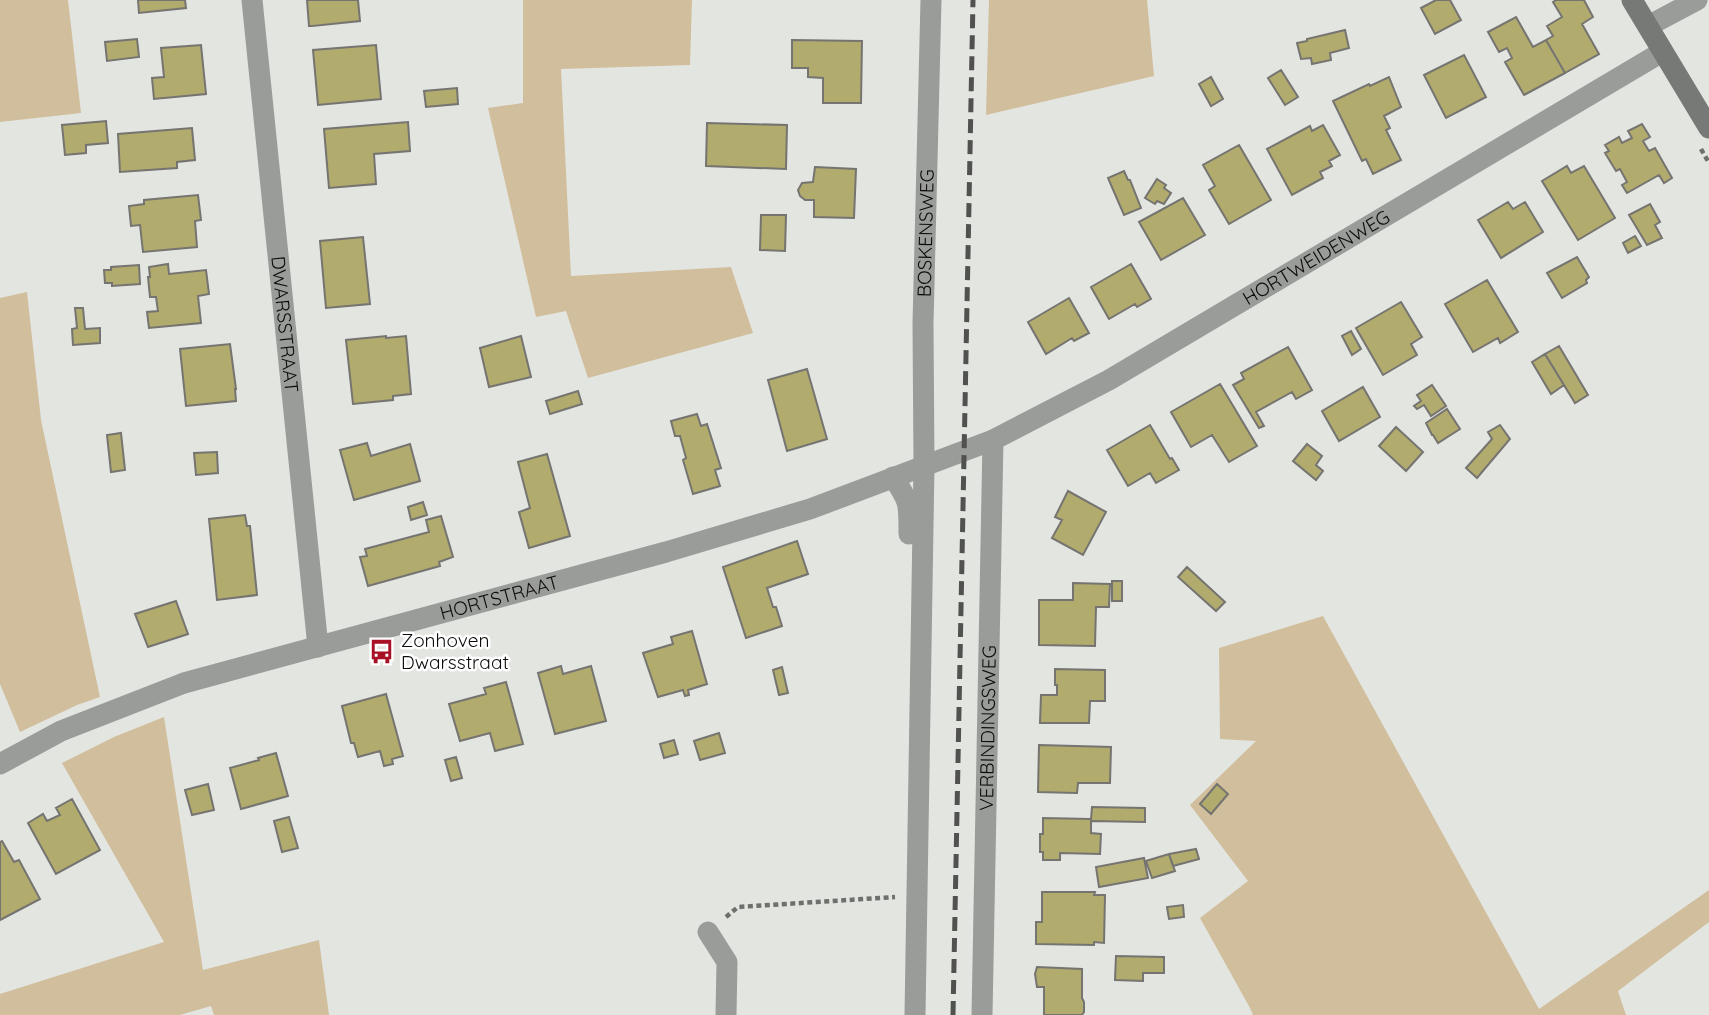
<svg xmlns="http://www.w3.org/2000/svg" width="1709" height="1015" font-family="Quicksand,sans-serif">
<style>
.green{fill:#d1be9d}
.building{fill:#b2ab6e;stroke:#757470;stroke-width:2}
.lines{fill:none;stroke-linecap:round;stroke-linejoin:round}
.path{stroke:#6f706d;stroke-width:4.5;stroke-dasharray:5 3.5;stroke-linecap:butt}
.street{stroke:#9a9c9a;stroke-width:21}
.secondary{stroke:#777977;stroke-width:21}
.rail{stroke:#515250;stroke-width:5;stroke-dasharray:14 7;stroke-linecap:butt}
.labels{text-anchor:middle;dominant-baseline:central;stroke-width:5;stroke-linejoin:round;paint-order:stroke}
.street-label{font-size:19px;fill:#0d0d0c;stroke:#fff}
.poi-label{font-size:19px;fill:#0d0d0c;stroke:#fff;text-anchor:start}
</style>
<rect width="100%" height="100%" fill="#e3e5e1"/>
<path class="green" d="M0,0h68l13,113 -81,9z
M523,0h169l-2,65 -129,4 10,207 160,-9 22,66 -165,45 -22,-67 -30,6 -48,-209 35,-5z
M989,0h158l7,76 -168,39z
M27,292l14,128 59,277 -23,8 -57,27 -20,-48v-386z
M1323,616l216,393 170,-119v32l-91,69 8,24h-373l-3,-7 -50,-90 48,-37 -58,-76 66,-64 -36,-2 -1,-91z
M164,717l39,253 116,-30 10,75h-115l-3,-9 -31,9h-180v-21l164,-52 -102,-179 52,-26z"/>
<path class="building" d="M138,0h47l1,8 -47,5z
M307,0h51l2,21 -47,5v-1v1h-4z
M1436,0h14l11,20 -26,14 -14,-26z
M1556,0h28l9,17 -11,7 17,30 -34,19 -19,-33 7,-4 -6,-10 15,-9 -9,-15z
M1516,17l17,30 13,-7 19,33 -41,22 -19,-33 7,-4 -5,-10 -8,4 -11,-20z
M1345,30l4,18 -19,5 1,7 -19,4 -1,-6 -10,1 -4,-16 10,-2v-2z
M137,39l2,18 -32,4 -2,-19z
M792,40l70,1 -1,62h-38v-25l-15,-1v-9h-16z
M201,45l5,49 -52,5 -2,-21 12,-1 -3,-29z
M376,45l5,54 -63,6 -5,-55z
M1464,55l22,42 -40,21 -22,-43z
M1281,70l17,27 -13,8 -17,-27z
M1211,77l12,22 -12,7 -12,-22z
M1389,77l12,30 -17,9 6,12 -4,2 15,30 -28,14 -7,-15 -4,2 -29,-60 36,-17 1,2z
M457,88l1,16 -32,3 -2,-16z
M106,121l2,22 -22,2v8l-21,2 -3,-30z
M408,122l2,29 -36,3 2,30 -47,4 -5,-59z
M707,123l80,2 -1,44 -80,-3z
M1642,124l8,13 -7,4 6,10 6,-3 17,30 -8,5 -5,-8 -32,18 -5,-8 5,-3 -7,-13 -4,2 -11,-18 4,-2 -4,-6 14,-8 3,6 10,-5 -4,-7z
M1323,125l17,30 -11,6 3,5 -12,6 3,6 -31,17 -25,-46 43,-23 2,5z
M192,128l3,32 -18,2v6l-57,4 -2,-38z
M1239,145l32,55 -42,24 -20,-34 6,-4 -12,-21z
M1567,166l4,7 13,-7 31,52 -37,22 -36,-59z
M815,167l41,2 -2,49 -40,-1v-17h-9l-5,-4 -2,-6 4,-7 11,-1z
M1124,171l4,9h2l11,28 -17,7 -16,-37z
M1157,179l9,6 -2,3 7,5 -7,11 -7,-3 -2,3 -10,-6z
M198,195l3,25 -6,1 2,26 -54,5 -3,-27 -9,1 -2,-20 15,-2v-4z
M1183,198l22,37 -44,25 -22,-38z
M1508,202l5,7 12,-7 18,30 -42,26 -23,-38z
M1650,204l10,18 -5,3 7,13 -15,7 -18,-30z
M761,215h25l-1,36 -25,-1z
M1635,236l6,10 -13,7 -5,-10z
M363,237l7,67 -44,4 -6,-67z
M1577,257l12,20 -3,3 1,3 -25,15 -15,-25z
M168,264l1,10 37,-4 3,24 -11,2 3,27 -52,5 -2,-16 11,-1 -2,-14h-6l-2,-20h2l-1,-10z
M1131,264l20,35 -14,8 -2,-3 -26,15 -18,-32z
M139,265l1,19 -28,2v-3h-7l-1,-13h7v-3z
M1487,280l31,52 -18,11 -2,-5 -25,14 -28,-48z
M1069,298l20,35 -15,8 -2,-3 -26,16 -18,-32z
M1401,302l21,35 -11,7 6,11 -34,20 -27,-47z
M75,308h8l2,21 15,-1v15l-27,2 -1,-16 5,-1z
M1351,331l10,18 -9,6 -10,-19z
M386,336v2l20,-2 5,58 -18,2v4l-40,4 -7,-64z
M521,336l10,41 -42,10 -9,-39z
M230,344l6,45h-1l1,12 -50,5 -6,-57z
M1559,346l29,49 -13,8 -30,-49z
M1288,347l24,43 -16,9 -4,-7 -36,20 8,14 -5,2 -26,-43 11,-6 -3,-6z
M1545,354l19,31 -13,9 -19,-32z
M807,369l20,70 -40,12 -19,-71z
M1220,384l37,62 -28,16 -17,-27 -21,12 -20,-35z
M1432,385l14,21 -15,10 -7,-11 -7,4 -3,-3 7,-5 -4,-6z
M1363,387l17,30 -41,24 -17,-30z
M578,391l4,13 -32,10 -4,-13z
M1447,409l13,20 -22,14 -5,-8h-1l-6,-12z
M697,414l4,12 6,-2 14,44 -6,2 5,16 -27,8 -10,-34 3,-2 -6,-22h-5l-4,-15z
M1150,425l20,34 2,-1 7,12 -23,13 -6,-10 -22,13 -21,-36z
M1500,425l10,14 -33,39 -11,-10 26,-29 -4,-7z
M1396,427l27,25 -17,19 -27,-25z
M121,433l4,37 -14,2 -4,-37z
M367,443l4,13 39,-12 10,37 -66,19 -14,-50z
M1307,444l15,12 -6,9 7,6 -7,9 -23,-19z
M217,452l1,21 -22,2 -2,-22z
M547,454l23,82 -41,12 -10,-36 11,-4 -12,-46z
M1068,491l38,21 -23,43 -31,-17 10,-18 -7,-3z
M423,502l4,13 -16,5 -3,-13z
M245,515l2,11h3l7,69 -40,5 -8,-81z
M441,516l12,41 -14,5 1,4 -72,20 -8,-29 7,-1 -2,-7 64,-17 -3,-12z
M797,541l11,33 -41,14 6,19h3l6,19 -36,12 -23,-71z
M1187,567l38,35 -9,9 -38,-34z
M1112,581h10v20h-10z
M1073,583l37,1 -1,23h-13l-1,39 -56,-1v-45h34z
M176,601l12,33 -40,13 -13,-33z
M692,631l15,53 -19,6 1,5 -4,1 -2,-6 -25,7 -15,-44 30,-9 -2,-7z
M561,666l2,8 28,-8 15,55 -51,13 -17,-61z
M782,667l6,26 -9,2 -6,-25z
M1055,669l50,1v31h-15l-1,22h-49l1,-28h16v-10h-2z
M506,682l17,62 -28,7 -5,-18 -30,8 -11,-37 37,-10 -2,-6z
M386,694l17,62 -11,3 1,5 -9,2 -4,-15 -22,6 -4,-14h-3l-9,-37z
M719,733l6,20 -25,7 -6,-19z
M674,740l4,14 -14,4 -4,-14z
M1039,745l72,2 -1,36h-32l-1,10 -39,-1z
M276,753l12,43 -47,13 -11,-41 29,-8 -1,-2z
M456,757l6,21 -11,3 -6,-21z
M208,784l6,26 -22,5 -7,-25z
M1217,784l11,10 -17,20 -11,-10z
M72,799l28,51 -44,24 -28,-51 15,-9 4,7 13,-6 -4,-7z
M1092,807l53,1v14l-54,-1v12l10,1 -1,20 -40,-1v7h-17v-8h-3v-18h3v-16l48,1z
M289,817l9,31 -16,4 -8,-31z
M2,841l12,21 5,-2 21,39 -40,21v-78z
M1196,849l3,10 -26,7 -4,-12z
M1169,854l6,17 -23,7 -6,-17z
M1144,858l4,20 -49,9 -3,-20z
M1042,892h53l-1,3h11l-1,48 -10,-1v3l-58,-1v-22h6z
M1183,905l1,12 -15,2 -2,-12z
M1116,956l48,1v16h-21v8l-28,-1z
M1037,967l45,2v29l2,4v10l-2,3h-38v-28h-7l-2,-13z"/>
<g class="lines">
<path class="path" d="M1701,149l8,14
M726,917l12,-10 157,-10"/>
<g class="street">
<path id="s1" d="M252,0l66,647"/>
<path d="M1648,26l49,-26"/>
<path d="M893,477c17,25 16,27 16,57"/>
<path id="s2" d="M0,764l61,-33 123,-48 482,-131 144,-43 183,-69 116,-60 553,-328"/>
<path d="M708,932l19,30 -1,53"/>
<path id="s3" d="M915,1015l9,-550 -1,-141 8,-324"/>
<path id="s4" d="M982,1015l11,-575"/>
</g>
<path class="secondary" d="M1632,0l77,128"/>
<path class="rail" d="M953,1015l20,-1015"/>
</g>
<defs>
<symbol id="bus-bare" viewBox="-9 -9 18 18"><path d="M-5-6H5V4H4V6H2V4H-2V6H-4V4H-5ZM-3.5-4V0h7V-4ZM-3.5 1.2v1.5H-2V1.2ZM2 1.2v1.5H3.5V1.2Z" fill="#a71025" stroke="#fff" stroke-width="2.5" paint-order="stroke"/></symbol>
</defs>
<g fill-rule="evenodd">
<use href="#bus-bare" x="364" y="634" width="35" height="35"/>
</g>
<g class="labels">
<g class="street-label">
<text stroke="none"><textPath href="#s3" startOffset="782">BOSKENSWEG</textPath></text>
<text stroke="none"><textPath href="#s2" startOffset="1418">HORTWEIDENWEG</textPath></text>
<text stroke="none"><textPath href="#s1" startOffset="326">DWARSSTRAAT</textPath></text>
<text stroke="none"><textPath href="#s2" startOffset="528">HORTSTRAAT</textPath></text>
<text stroke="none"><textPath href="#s4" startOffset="287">VERBINDINGSWEG</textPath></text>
</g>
<g class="poi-label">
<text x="401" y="640">Zonhoven<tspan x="401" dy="22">Dwarsstraat</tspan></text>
</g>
</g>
</svg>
